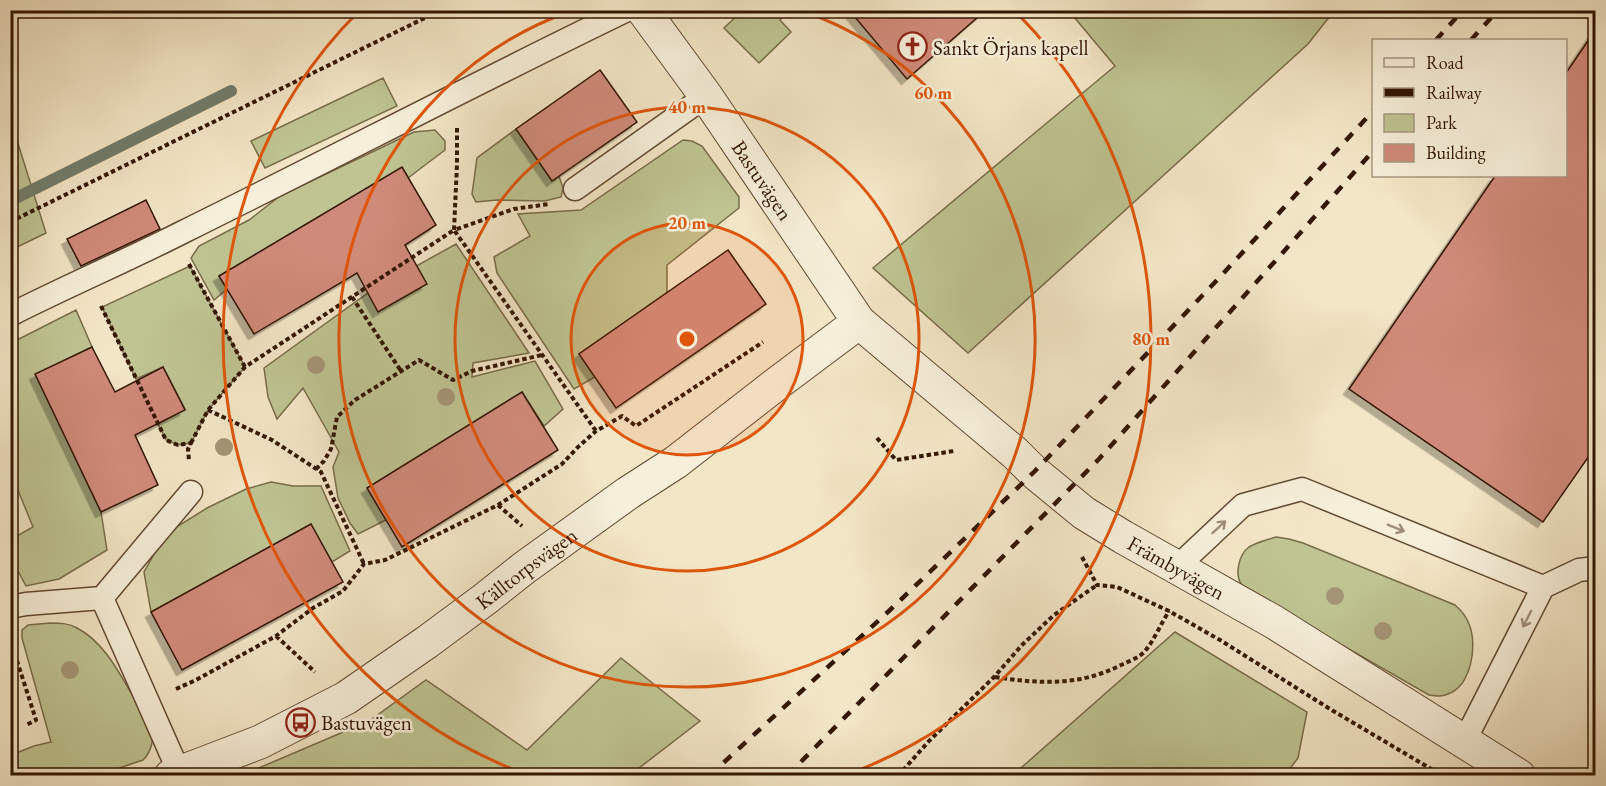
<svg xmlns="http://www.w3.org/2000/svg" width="1606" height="786" font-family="'EB Garamond',serif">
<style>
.green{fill:#bfc492;stroke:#796c4a;stroke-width:1.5}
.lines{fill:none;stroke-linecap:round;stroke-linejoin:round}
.stream{stroke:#727c6a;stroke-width:12}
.building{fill:#d08a79;stroke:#331501;stroke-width:1.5;filter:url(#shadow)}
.service-casing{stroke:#634932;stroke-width:25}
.minor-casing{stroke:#634932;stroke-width:35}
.path{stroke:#331501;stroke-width:4;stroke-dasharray:4.5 3;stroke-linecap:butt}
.service{stroke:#f7efda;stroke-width:22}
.minor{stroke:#f7efda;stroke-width:33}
.rail{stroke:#331501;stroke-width:4.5;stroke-dasharray:10 10;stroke-linecap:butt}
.tree{fill:#a49576}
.oneway{stroke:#9f8d78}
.ring{fill:none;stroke:#df560b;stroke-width:3}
.labels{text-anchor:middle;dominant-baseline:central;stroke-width:5;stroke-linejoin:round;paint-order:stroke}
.poi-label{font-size:21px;fill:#331501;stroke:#f7efda;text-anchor:start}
.street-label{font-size:21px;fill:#331501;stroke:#f7efda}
.centre{fill:#df560b;stroke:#f7efda;stroke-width:3}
.ring-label{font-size:18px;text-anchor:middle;font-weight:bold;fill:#df560b;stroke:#f7efda;stroke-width:5;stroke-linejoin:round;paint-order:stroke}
</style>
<defs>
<filter id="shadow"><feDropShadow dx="-5.5" dy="5.5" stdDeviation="0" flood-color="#0004"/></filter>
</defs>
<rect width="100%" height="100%" fill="#f3e6c6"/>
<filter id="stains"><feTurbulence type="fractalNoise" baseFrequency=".00333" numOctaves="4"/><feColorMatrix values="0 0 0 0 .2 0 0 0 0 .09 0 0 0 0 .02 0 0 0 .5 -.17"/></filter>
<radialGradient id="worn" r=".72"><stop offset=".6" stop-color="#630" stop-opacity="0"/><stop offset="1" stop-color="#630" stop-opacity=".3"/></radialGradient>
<path class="green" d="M742,11h47l-9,9 11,12 -32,31 -35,-35z
M1069,11h265l-26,33 -340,309 -95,-85 242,-202z
M383,78l14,28 -132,62 -14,-27z
M11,121l35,112 -35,17h-1z
M516,129l36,52 7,-5 4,12 -2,9 -16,4 -48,-1 -21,2 -4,-8 5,-36z
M435,130l10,11v9l-37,28 -6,-10 -183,108 8,13 -13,11 -23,-42 8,-12 50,-26 31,-24 134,-64z
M683,140l9,1 10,5 37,51v11l-72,57v28l-88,61 16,23 -21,12 -77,-116 -3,-16 36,-21 -12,-22 63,-4z
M456,244l73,109 -56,10 -1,14 63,-16 28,48 -19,17 -22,-34 -155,96 19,32 -28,14 -8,-11 -12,-25 -5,-31 6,-15 -36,-64 -26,31 -9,-22 -4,-29 104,-75z
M190,266l55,101 -37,43 -17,33 -13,2 -12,-5 -8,-16 27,-15 -22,-42 -27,12 -34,-72z
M76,310l16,37 -56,28 65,137 6,38 -48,29 -33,7 -15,-28 -1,-18 23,-13 -18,-44 -4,2v-142z
M271,482l22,4h28l29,65 -18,11 -21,-38 -160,88 -7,-40 17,-30 17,-16 29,-18 39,-19z
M1276,537l13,2 14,4 152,62c6,5 11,11 14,19 9,21 2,62 -21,70 -7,3 -12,2 -19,1l-176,-101c-4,-3 -8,-5 -11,-9 -8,-10 -3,-31 7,-38 8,-5 18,-7 27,-10z
M50,623c9,0 19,0 27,5 29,15 44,49 60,75 5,7 12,15 15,23 3,11 -1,27 -9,34l-44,15 -88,1v-21l23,-9 17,-4 -29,-104v-8l6,-5z
M1175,632l132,80 -9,46 -13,17h-272z
M621,658l79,63 -70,54h-383v-2l122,-52 57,-41 101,70z"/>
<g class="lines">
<path class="stream" d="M10,201l221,-110"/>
</g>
<path class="building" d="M849,10h137l-79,69z
M1596,29v417l-53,76 -194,-133 146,-213h71v-103z
M600,70l37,52 -85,59 -36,-52z
M402,167l34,58 -31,20 22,39 -49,28 -21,-39 -103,61 -35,-58z
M146,200l14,29 -79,37 -14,-27z
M728,250l38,54 -150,104 -37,-54z
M92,347l23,45 48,-25 22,43 -50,25 23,50 -57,27 -66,-138z
M522,392l36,58 -156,97 -35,-59z
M311,524l32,58 -161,88 -31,-58z"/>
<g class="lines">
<defs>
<path id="service" d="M575,189l131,-93
M10,315c57,-29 116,-54 173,-83 148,-73 295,-150 444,-222
M1177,567l66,-62 59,-16 241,98 -79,155
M1543,587l36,-17 17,-2
M102,598l89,-106
M10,607l16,-3 76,-6 77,174"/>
<g id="minor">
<path id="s1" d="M643,10l63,86 153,226 156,131 19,19 50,41 39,24 151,85 245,154"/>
<path id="s2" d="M171,776l89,-34 86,-44 81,-56 58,-43 39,-31 104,-75 48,-31 103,-80 80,-60"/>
</g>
</defs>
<use href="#service" class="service-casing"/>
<use href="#minor" class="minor-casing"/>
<path class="path" d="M457,128v36l-3,66 60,-21 35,-5
M10,222l431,-212
M189,264l56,103
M352,297l49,74
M101,306l65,134 12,5 13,-2 -3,6 1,12
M208,410l64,30 49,32 43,92
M877,438l19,22 58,-9
M191,443l17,-33 37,-43 209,-137 142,201
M316,469l8,-8 7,-12 6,-32 18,-17 64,-40 34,20 19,-9 70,-16
M498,505l24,21
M1082,557l15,28 20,2 52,24 51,29 110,69 113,67
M276,636l39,36
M10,639l26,81 -10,5
M995,677c45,7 85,9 126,-12 8,-4 18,-7 24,-14 8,-9 17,-29 24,-40
M176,689l20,-9 80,-44 37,-28 30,-17 21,-27 21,-4 113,-55 64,-41 15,-16 19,-17 26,-15 14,10 127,-84
M898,776l31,-35 66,-65 27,-31 32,-30 43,-30"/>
<use href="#service" class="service"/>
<use href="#minor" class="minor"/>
<path class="rail" d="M1436,40l27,-30
M1471,40l27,-30
M709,776l181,-166 144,-138 185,-194 155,-168
M787,776l312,-317 275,-309"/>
</g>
<g class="tree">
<circle cx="316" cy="365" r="9"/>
<circle cx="446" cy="397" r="9"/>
<circle cx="224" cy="447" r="9"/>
<circle cx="1335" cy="596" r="9"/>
<circle cx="1383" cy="631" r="9"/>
<circle cx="70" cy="670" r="9"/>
</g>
<defs><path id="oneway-shaft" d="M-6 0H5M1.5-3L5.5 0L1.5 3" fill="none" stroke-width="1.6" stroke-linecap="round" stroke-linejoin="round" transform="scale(1.5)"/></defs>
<g class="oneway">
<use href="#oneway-shaft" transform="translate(1219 527) rotate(-43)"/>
<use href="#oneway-shaft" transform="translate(1396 528) rotate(22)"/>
<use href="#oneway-shaft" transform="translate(1527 619) rotate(117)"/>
</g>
<circle cx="687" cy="339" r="116" fill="#df560b" fill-opacity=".12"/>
<g class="ring">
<circle cx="687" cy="339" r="116"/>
<circle cx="687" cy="339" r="232"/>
<path d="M803 11A348 348 0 1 1 571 11"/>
<path d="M528 775A464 464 0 0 1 359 11M1015 11A464 464 0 0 1 846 775"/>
</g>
<defs>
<symbol id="church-ring" viewBox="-11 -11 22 22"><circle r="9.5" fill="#f7efda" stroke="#8f2418" stroke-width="1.5"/><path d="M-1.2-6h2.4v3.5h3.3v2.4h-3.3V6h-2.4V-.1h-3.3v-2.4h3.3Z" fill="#8f2418"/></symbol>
<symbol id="bus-ring" viewBox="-11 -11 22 22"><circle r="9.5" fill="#f7efda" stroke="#8f2418" stroke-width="1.5"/><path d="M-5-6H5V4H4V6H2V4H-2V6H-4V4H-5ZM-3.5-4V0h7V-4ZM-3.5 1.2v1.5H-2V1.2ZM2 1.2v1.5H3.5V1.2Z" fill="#8f2418"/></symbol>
</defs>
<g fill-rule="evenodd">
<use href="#church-ring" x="896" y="30" width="33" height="33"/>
<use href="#bus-ring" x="284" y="706" width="33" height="33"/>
</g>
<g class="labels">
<g class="poi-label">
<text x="933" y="47">Sankt Örjans kapell</text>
<text x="321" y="722">Bastuvägen</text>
</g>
<g class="street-label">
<text stroke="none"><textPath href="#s1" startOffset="208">Bastuvägen</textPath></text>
<text stroke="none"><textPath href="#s1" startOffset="782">Främbyvägen</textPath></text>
<text stroke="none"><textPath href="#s2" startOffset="414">Källtorpsvägen</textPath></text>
</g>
</g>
<circle cx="687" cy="339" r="9" class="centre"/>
<g class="ring-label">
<text x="933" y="99">60 m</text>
<text x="687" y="113">40 m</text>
<text x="687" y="229">20 m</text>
<text x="1151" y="345">80 m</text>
</g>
<rect width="1606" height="786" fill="none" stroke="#f3e6c6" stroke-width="36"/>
<rect x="12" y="12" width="1582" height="762" fill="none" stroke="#331501" stroke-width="3"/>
<rect x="18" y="18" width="1570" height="750" fill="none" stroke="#331501" stroke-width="1.5"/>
<rect x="1372" y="39" width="195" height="138" fill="#f7efda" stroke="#a99883" stroke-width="1.5"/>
<rect x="1384" y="58" width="30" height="9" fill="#f7efda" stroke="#a99883" stroke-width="1.5"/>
<text x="1426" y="69" font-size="18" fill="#331501">Road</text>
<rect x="1384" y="88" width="30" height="9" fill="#331501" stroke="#a99883" stroke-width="1.5"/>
<text x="1426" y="99" font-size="18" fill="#331501">Railway</text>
<rect x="1384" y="114" width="30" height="18" fill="#bfc492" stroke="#a99883" stroke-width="1.5"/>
<text x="1426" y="129" font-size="18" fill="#331501">Park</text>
<rect x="1384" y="144" width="30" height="18" fill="#d08a79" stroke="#a99883" stroke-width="1.5"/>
<text x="1426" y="159" font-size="18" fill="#331501">Building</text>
<rect width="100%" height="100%" filter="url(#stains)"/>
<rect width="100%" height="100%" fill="url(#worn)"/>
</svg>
